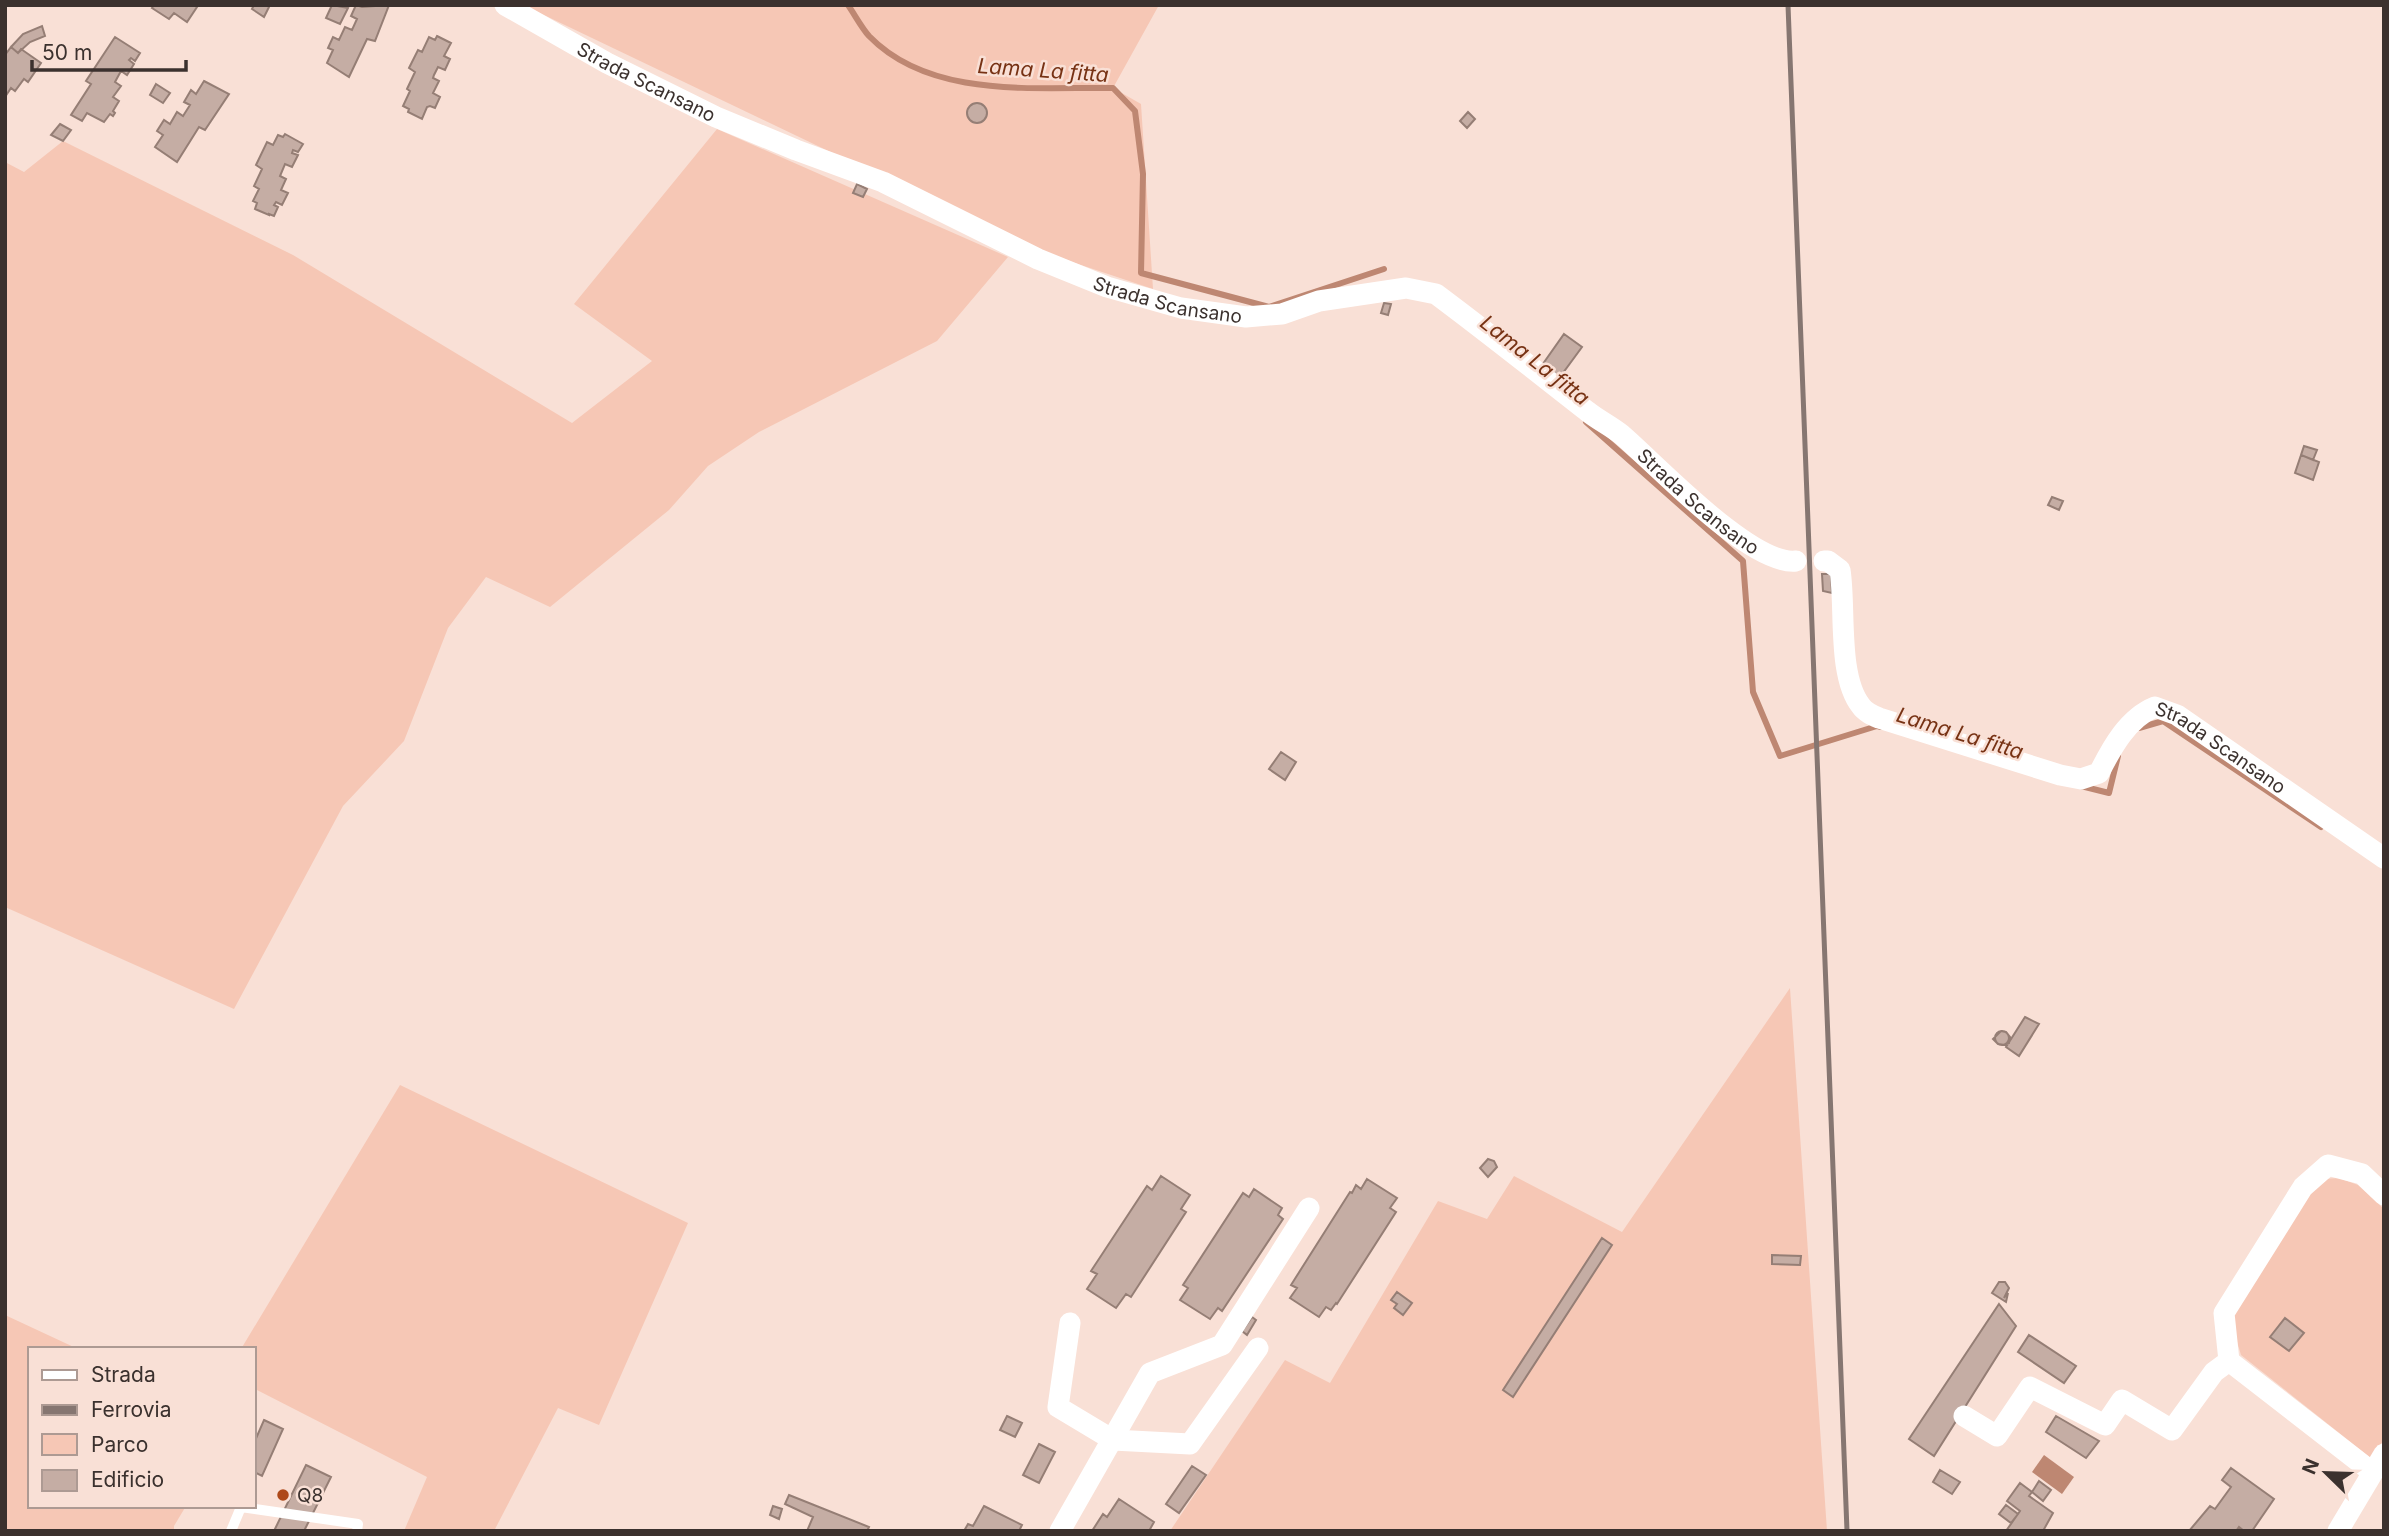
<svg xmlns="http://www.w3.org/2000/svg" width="2389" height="1536" font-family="Inter,sans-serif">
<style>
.green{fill:#f6c7b5}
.water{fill:#be8772}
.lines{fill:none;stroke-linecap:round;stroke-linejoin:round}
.stream{stroke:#be8772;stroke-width:6}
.building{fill:#c5ada4;stroke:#957e75;stroke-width:2}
.service{stroke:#fff;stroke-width:10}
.minor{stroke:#fff;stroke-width:21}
.rail{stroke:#867671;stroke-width:5}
.poi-dot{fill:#ae491a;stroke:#f9e0d6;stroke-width:2.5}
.labels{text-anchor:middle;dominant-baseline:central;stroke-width:5;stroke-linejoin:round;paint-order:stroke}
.street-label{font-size:19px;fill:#3b312e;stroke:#f9e0d6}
.poi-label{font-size:19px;fill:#3b312e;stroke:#f9e0d6;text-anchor:start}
.water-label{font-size:21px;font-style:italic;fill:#773214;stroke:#f9e0d6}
</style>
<rect width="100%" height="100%" fill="#f9e0d6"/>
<path class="green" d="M523,5h636l-46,83 28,16 12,185 -120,-40z
M717,129l291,128 -71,84 -178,91 -51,34 -39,44 -119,97 -64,-30 -38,51 -44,113 -61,65 -109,203 -229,-102v-745l19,10 39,-31 230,114 279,168 80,-62 -78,-57z
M1790,988l37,543h-657l115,-171 45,23 108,-182 49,18 27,-43 108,56z
M400,1085l288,138 -89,202 -41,-17 -64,123h-90l23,-54 -170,-87 -3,3v-44h-13z
M2339,1178l19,7 26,24v230l-12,20 -131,-104 -12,-40 80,-124 14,-12z
M5,1315l73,34h-48v157h156l-12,20v5h-169z"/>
<path class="water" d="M2044,1455l30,22 -12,17 -30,-22z"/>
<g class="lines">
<path class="stream" d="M848,5c7,10 13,22 21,31 61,63 165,51 244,52l22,23 8,63 -2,99 128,34 115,-38
M1586,422l157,139 10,131 27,64 97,-30 3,1
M2139,728l24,-7 158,106
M2081,786l28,7 9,-37"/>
</g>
<path class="building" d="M154,5h40l3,2 -10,15 -13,-9 -5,6 -17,-11z
M254,5h16l-6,12 -12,-8z
M332,5l16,3 -8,16 -14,-6z
M356,5l6,2 27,-2 -14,36 -8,-2 -18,38 -22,-14 6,-13 -5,-2 5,-11 6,3 6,-13 7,3 5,-11 -6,-3z
M42,26l3,10 -15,6 -12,11 -7,-6 12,-13z
M437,36l14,7 -7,13 6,3 -5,11 -7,-3 -4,8 -1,3 6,3 -6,12 7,4 -5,11 -5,-2 -3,1 -5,12 -14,-7 1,-3 -6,-3 7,-15 -3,-2 8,-17 -6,-4 9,-18 4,2 7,-15 6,3z
M115,37l25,16 -5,8 -4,-3 -2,2 5,4 -7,11 -6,-4 -6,11 6,4 -8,11 6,4 -6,10 2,2 -2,3 -3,-2 -6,8 -17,-9 -5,8 -11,-6 20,-31 -5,-3z
M11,47l7,6 3,-4 20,14 -13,19 -4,-3 -9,12 -4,-3 -6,9v-42z
M204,81l25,13 -24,36 -6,-3 -22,35 -22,-15 8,-12 -6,-4 7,-11 6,4 7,-12 6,4 7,-11 -6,-3 7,-12 5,4z
M156,84l14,9 -7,10 -13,-8z
M967 113a10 10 0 1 1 20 0a10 10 0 1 1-20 0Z
M1468,112l7,7 -8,9 -7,-7z
M60,124l11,6 -8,11 -12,-6z
M285,134l18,10 -5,8 -5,-2 -1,3 6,2 -6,12 -7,-3 -5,12 6,3 -5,11 7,3 -6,12 -6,-3 -2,3 4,2 -4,9 -5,-2v1l-14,-6 2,-6 -4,-2 6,-12 -5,-3 8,-17 -6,-4 11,-23 6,3 5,-10 5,2z
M857,184l10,5 -4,8 -10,-4z
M1384,303l7,1 -3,11 -7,-2z
M1564,334l18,13 -25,34 -17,-13z
M2304,446l13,4 -4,10 -12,-5z
M2301,455l18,7 -6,18 -18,-7z
M2052,497l11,4 -4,9 -11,-5z
M1822,574h9l1,19 -9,-2z
M1281,752l15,10 -11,18 -16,-11z
M2025,1017l14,7 -20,32 -13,-9z
M1995 1038a7 7 0 1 1 14 0a7 7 0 1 1-14 0Z
M2001,1031l5,1 4,5 -1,6 -4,2 -7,-1 -5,-5z
M1488,1159l6,2 3,6 -9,10 -8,-9z
M1161,1176l29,19 -9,14 5,3 -55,85 -5,-3 -10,14 -29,-19 10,-15 -6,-3 56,-85 5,4z
M1367,1179l30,19 -7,10 6,4 -59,92 -1,-1 -5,7 -5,-3 -7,10 -29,-19 7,-10 -6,-3 59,-93 2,1 4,-8 5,4z
M1254,1189l28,19 -4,7 5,4 -61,92 -4,-3 -8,11 -30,-19 8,-12 -5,-3 60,-92 6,4z
M1602,1238l10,7 -99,152 -10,-7z
M1772,1255l29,1 -1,9 -28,-1z
M1999,1282h6l4,6 -5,10 4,-5 -2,9 -14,-9z
M1397,1292l15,11 -9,12 -9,-7 3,-4 -6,-4z
M1999,1304l17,22 -82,130 -25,-17z
M1252,1317l4,3 -9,15 -5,-4z
M2285,1318l19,15 -15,18 -19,-14z
M2029,1335l47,31 -12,17 -46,-31z
M1007,1416l15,7 -7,14 -15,-7z
M2056,1416l43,25 -13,17 -40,-26z
M264,1420l19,9 -21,47 -8,-4v-29z
M1039,1444l16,8 -16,31 -16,-8z
M306,1465l25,12 -27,54h-30z
M1192,1466l14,9 -27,38 -13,-9z
M2231,1468l43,31 -22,32h-8l-5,-4 -3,4h-47l21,-25 5,3 16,-22 -9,-7z
M1940,1470l20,12 -8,12 -19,-12z
M2039,1481l12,9 -8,11 -11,-9z
M2020,1483l12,9 -3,4 24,17 -10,18h-37l14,-20 -13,-10z
M789,1495l80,32 -2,4h-60l6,-14 -28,-13z
M1119,1499l35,23 -5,9h-57l11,-17 4,3z
M2006,1505l12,9 -7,9 -12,-9z
M773,1506l9,3 -3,10 -9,-4z
M984,1506l38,19 -3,6h-55l4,-7 5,2z"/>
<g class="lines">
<path class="service" d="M231,1531l10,-24 117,17 -1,7"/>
<g class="minor">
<path id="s1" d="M505,5l102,58 109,54 80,33 87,32 155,77 69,28 74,21 65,9 36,-3 37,-13 87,-13 30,6c51,38 101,78 151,117 11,9 24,15 35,24 35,30 129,131 174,126"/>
<path id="s2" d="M1824,561h4l12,9c6,37 -3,106 21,136 4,6 11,9 18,12l181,57 21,4 18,-6c13,-26 29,-55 56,-66l22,8 207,143"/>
<path d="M1070,1323l-12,84 55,33 77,4 68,-96"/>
<path d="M1964,1416l33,20 33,-49 75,38 17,-25 50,30 42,-58 15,-11"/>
<path d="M2372,1472l-143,-111 -5,-48 79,-126 25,-22 34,9 22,21"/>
<path d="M1060,1531l90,-158 72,-28 87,-137"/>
<path d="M2338,1531l46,-77"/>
</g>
<path class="rail" d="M1788,5l59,1526"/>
</g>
<circle class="poi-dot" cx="283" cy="1495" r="7"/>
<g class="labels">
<g class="street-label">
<text stroke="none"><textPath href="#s1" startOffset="161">Strada Scansano</textPath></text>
<text stroke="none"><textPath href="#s1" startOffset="728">Strada Scansano</textPath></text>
<text stroke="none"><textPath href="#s1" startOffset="1337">Strada Scansano</textPath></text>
<text stroke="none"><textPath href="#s2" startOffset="576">Strada Scansano</textPath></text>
</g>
<g class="poi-label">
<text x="297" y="1495">Q8</text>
</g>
<g class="water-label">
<text transform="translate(1043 70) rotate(4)">Lama La fitta</text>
<text transform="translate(1535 360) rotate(38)">Lama La fitta</text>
<text transform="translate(1960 733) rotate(17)">Lama La fitta</text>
</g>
</g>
<rect width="2389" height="1536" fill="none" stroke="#3b312e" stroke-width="14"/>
<rect x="28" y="1347" width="228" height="161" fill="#f9e0d6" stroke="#ad9a93" stroke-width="2"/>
<rect x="42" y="1370" width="35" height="10" fill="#ffffff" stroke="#ad9a93" stroke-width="2"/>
<text x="91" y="1382" font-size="21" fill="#3b312e">Strada</text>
<rect x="42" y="1405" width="35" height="10" fill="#867671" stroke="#ad9a93" stroke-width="2"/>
<text x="91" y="1417" font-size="21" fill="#3b312e">Ferrovia</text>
<rect x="42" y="1434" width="35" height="21" fill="#f6c7b5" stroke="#ad9a93" stroke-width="2"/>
<text x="91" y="1452" font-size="21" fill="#3b312e">Parco</text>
<rect x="42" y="1470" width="35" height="21" fill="#c5ada4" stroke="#ad9a93" stroke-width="2"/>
<text x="91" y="1487" font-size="21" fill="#3b312e">Edificio</text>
<g transform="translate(2326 1473) rotate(293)" stroke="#f9e0d6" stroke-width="5" paint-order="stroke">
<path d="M0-5L12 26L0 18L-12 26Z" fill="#3b312e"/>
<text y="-10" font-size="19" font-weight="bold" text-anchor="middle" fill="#3b312e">N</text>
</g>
<path d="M32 60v10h154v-10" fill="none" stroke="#3b312e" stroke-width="3.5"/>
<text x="42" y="60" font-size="21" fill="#3b312e" stroke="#f9e0d6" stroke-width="5" paint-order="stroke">50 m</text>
</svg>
